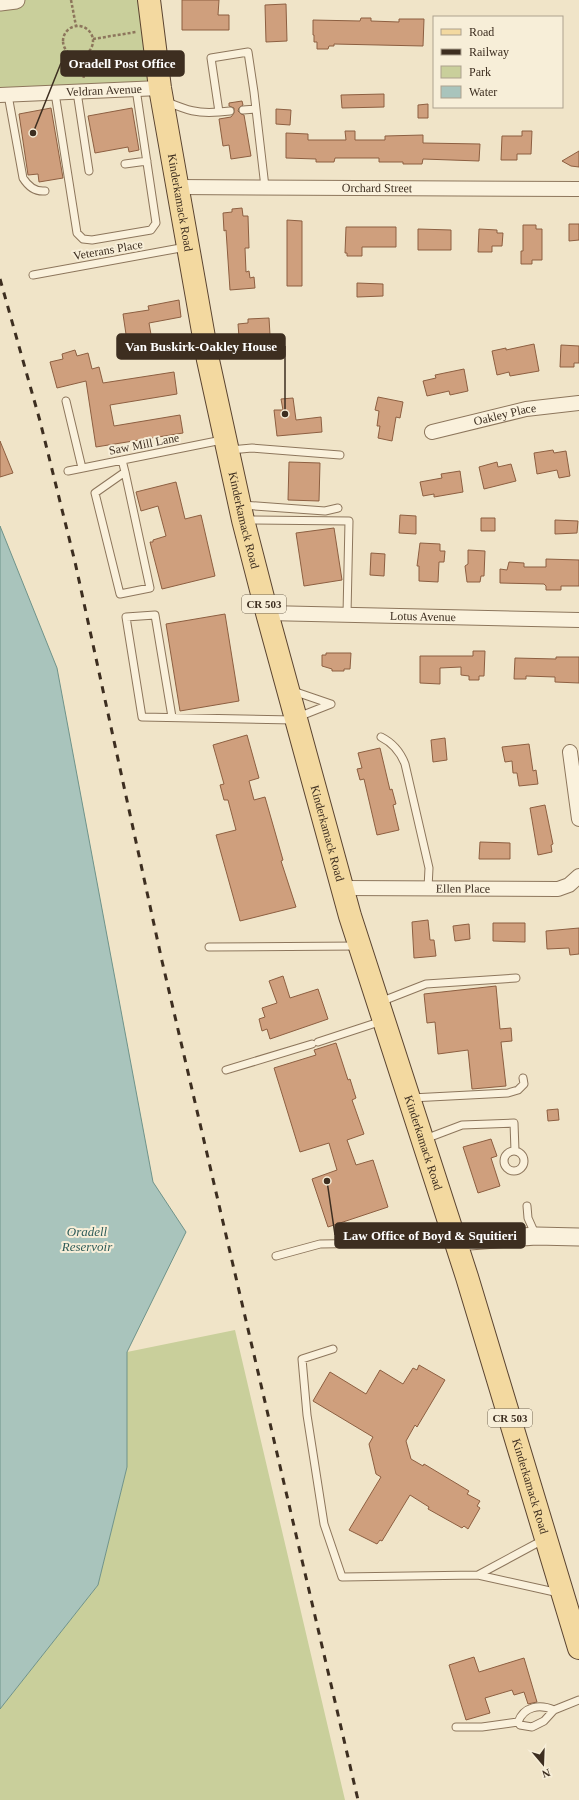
<svg xmlns="http://www.w3.org/2000/svg" width="579" height="1800" font-family="Georgia,serif">
<style>
.green{fill:#c9cf9b}
.water{fill:#a9c4bc;stroke:#6f938a}
.building{fill:#cf9f7d;stroke:#8d5f41}
.lines{fill:none;stroke-linecap:round;stroke-linejoin:round}
.service-casing{stroke:#8d765c;stroke-width:9}
.minor-casing{stroke:#8d765c;stroke-width:16}
.tertiary-casing{stroke:#8d765c;stroke-width:19}
.primary-casing{stroke:#5b4430;stroke-width:24}
.path{stroke:#8d765c;stroke-width:2.5;stroke-dasharray:3 2;stroke-linecap:butt}
.service{stroke:#faf1dc;stroke-width:7}
.minor{stroke:#faf1dc;stroke-width:14}
.tertiary{stroke:#faf1dc;stroke-width:17}
.primary{stroke:#f3d9a0;stroke-width:22}
.rail{stroke:#3d2e20;stroke-width:3;stroke-dasharray:7 7;stroke-linecap:butt}
.labels{text-anchor:middle;dominant-baseline:central;stroke-width:4;stroke-linejoin:round;paint-order:stroke}
.shield{fill:#f7eed8;stroke:#756857;stroke-width:1}
.shield-label{font-size:11px;font-weight:bold;fill:#3d2e20}
.street-label{font-size:12px;fill:#3d2e20;stroke:#f7eed8}
.water-label{font-size:13px;font-style:italic;fill:#2f5d5a;stroke:#f7eed8}
.leader{fill:none;stroke:#3d2e20;stroke-width:1.5}
.callout-dot{fill:#3d2e20;stroke:#f7eed8;stroke-width:1.5}
.callout{fill:#3d2e20;stroke:#3d2e20;stroke-width:1.5}
.callout-label{font-size:13px;text-anchor:middle;font-weight:bold;fill:#fff}
</style>
<rect width="100%" height="100%" fill="#f0e4c8"/>
<path class="green" d="M21,0h128l11,88 -160,7v-92z
M235,1330l110,470h-345v-91l98,-124 29,-118v-115z"/>
<path class="water" d="M0,526l57,142 96,514 33,50 -59,120v115l-29,118 -98,124z"/>
<path class="building" d="M182,0h37l-1,15h11v15h-47z
M286,4l1,37 -21,1 -1,-37z
M361,18h10v3l28,1v-3h25l-1,27 -89,-2v2h-5l-1,3h-11v-7h-3v-7h-1v-15l47,1z
M384,94v13l-42,1 -1,-13z
M242,101l1,4 -4,3 -1,3 3,3 3,1 7,41 -20,3 -2,-14 -6,1 -4,-27 12,-2 3,-4v-5l-5,-2v-3z
M428,104v14h-10v-13z
M51,108l12,70 -24,4 -1,-8 -10,1 -9,-61z
M132,108l7,42 -10,2 -1,-5 -33,6 -7,-37z
M276,109l15,1 -1,15 -14,-1z
M345,131h10v9h30v-4l38,-1v8l57,1 -1,17 -56,-2 -1,5h-19v-2h-24v-4h-44l-1,4h-18v-3l-30,-1v-25l22,1v6h38z
M522,131h10l-1,23h-14v6h-16l1,-24h20z
M579,151v16l-8,-1 -9,-5z
M242,208l1,8h5l1,32h-4l1,24 3,-1 1,7 4,-1 1,11 -25,2 -4,-60 -2,1 -1,-18 9,-1v-3z
M287,220l15,1v65h-15z
M569,224h10v16l-10,1z
M523,225h13v4h6v31h-10v4h-11v-13h2z
M346,227h50v20h-34v9h-15v-3h-2z
M418,229l33,1v20h-33z
M479,229l18,1v3h6l-1,13h-10v6h-14z
M357,283l26,1v12l-26,1z
M179,300l2,17 -32,6 4,23 -19,3 -2,-9 -5,1 -4,-27 26,-4 -1,-4z
M269,318l1,17 -31,2 -1,-13 10,-1v-4z
M534,344l5,27 -29,5 -1,-4 -12,3 -5,-24 14,-3v2z
M561,345l18,1v17h-5v4h-14z
M75,350l2,6 11,-3 4,16 7,-2 4,16 71,-11 3,22 -67,11 4,21 66,-11 3,18 -87,14 -10,-66 -29,7 -7,-26 13,-3 -1,-5z
M464,369l4,22 -18,4 -1,-4 -22,5 -4,-15 13,-3 -1,-3z
M378,397l25,5 -3,16 -4,-1 -4,24 -14,-3 2,-12h-3l2,-15 -4,-1z
M293,398l3,22 25,-3 1,15 -45,4 -3,-26h9l-2,-11z
M0,441l13,32 -13,4z
M553,450l1,3 12,-2 4,25 -11,2 -2,-8 -20,4 -3,-21z
M289,462l31,1 -1,38 -31,-1z
M497,462l1,5 13,-3 5,17 -32,8 -5,-22z
M460,471l3,21 -29,5v-3l-11,2 -3,-14 22,-4 -1,-4z
M176,482l9,37 16,-4 14,61 -53,13 -12,-47h3v-2l13,-4 -8,-30 -17,5 -5,-19z
M400,515l16,1v18l-17,-1z
M481,518h14v13h-14z
M555,520l23,1 -1,12 -22,1z
M334,528l8,52 -38,6 -8,-53z
M420,543l20,1v7h5l-1,11h-5l-1,20 -19,-1v-15h-2z
M468,550l17,1 -1,25h-3l-1,6h-13l-2,-16 3,-2z
M371,553l14,1 -1,22 -14,-1z
M546,559l33,1v26h-18v4h-15v-4l-2,-2 -44,-1v-14l7,1 2,-8 15,1v4h22z
M225,614l14,87 -59,10 -14,-87z
M473,651h12l-1,25h-5v4h-10v-4l-8,-1v-8l-21,1v16l-20,-1v-27h53z
M326,653h25l-1,16h-6v2h-12v-2l-10,-3v-11h4z
M556,657h23v26l-24,-1v-5l-29,-1v3h-12l1,-21 41,1z
M247,735l12,43 -10,3 5,19 11,-3 18,63 -2,1 15,46 -56,14 -24,-86 20,-5 -8,-30h-4l-4,-15 4,-1 -11,-39z
M445,738l2,22 -14,2 -2,-22z
M529,744l4,27 3,-1 2,14 -19,2 -2,-13h-4l-1,-12 -7,1 -3,-15z
M380,748l10,42 2,-1 4,15 -3,1 6,25 -22,5 -13,-56 -4,1 -3,-11 5,-1 -4,-15z
M545,805l8,39 -2,1 1,7 -14,3 -8,-47z
M480,842l30,1v16h-31z
M428,920l2,20h4l2,16 -22,2 -2,-36z
M493,923h32v19l-32,-1z
M469,924l1,15 -15,2 -2,-15z
M579,928v26l-9,1 -1,-7 -22,1 -1,-18z
M283,976l7,22 28,-9 10,30 -58,20 -3,-10 -5,2 -3,-12 6,-2 -3,-9 15,-5 -8,-22z
M496,986l4,43 11,-1 1,13 -11,1 5,44 -34,3 -4,-39 -30,4 -3,-32 -8,1 -3,-29z
M336,1043l12,37 2,-1 6,19 -4,2 12,34 -17,6 9,25 17,-5 15,47 -60,20 -16,-48 25,-9 -8,-27 -29,9 -26,-84 42,-13 -2,-5z
M558,1109l1,11 -11,1 -1,-11z
M491,1139l6,17 -6,2 9,28 -22,7 -15,-46z
M419,1365l26,15 -28,47 -2,-2 -9,16 5,18 12,7 1,-2 45,27 -2,3 13,7 -3,5 3,2 -12,21 -4,-3 -2,2 -34,-19 1,-2 -19,-12 -28,46 -2,-1 -3,4 -28,-14 32,-53 -5,-3 -7,-30 4,-7 -60,-36 17,-29 36,22 14,-24 23,14 10,-16 4,2z
M474,1657l5,15 45,-14 13,44 -9,2 -4,-12 -10,3 -2,-5 -27,8 5,15 -24,7 -17,-55z"/>
<g class="lines">
<defs>
<path id="service" d="M77,92l12,79
M55,93l22,140 6,6 9,1 59,-10 5,-7 -20,-134
M8,95l15,83c5,8 12,14 22,13
M167,102c20,8 30,12 52,10l-8,-54 37,-6 6,40 11,95
M243,110l13,-1
M219,112l11,-1
M125,164l22,-3
M33,275l153,-28
M66,401l16,67
M230,450l22,-2 88,7
M122,460l3,12 25,116 -30,6 -25,-101 30,-21
M68,471l154,-31
M242,505l83,6 13,-3
M245,520l104,1 -2,93
M293,691l38,13
M172,717l-17,-102 -29,2 16,100 152,3
M298,717l33,-13
M381,737c12,6 19,14 24,27l24,104 -1,20
M209,947l149,-1
M380,1002l46,-18 90,-6
M318,1042l64,-21
M226,1070l86,-26
M411,1098l97,-5 10,-3 6,-6 -1,-6
M425,1139l37,-14 52,-2 1,28
M504 1161a10 10 0 1 1 20 0a10 10 0 1 1-20 0Z
M527,1206l1,12 8,18
M276,1256l44,-12 134,-2
M333,1349l-31,10 5,56 17,109 18,53 136,-2 81,18
M478,1575l65,-35
M518,1722c6,-16 22,-18 36,-12
M456,1727h26l36,-5 2,3 12,2 12,-6 10,-11 25,-10"/>
<g id="minor">
<path id="s1" d="M0,95l160,-7"/>
<path id="s2" d="M176,187l403,2"/>
<path id="s3" d="M432,432l94,-23 53,-6"/>
<path id="s4" d="M267,613l312,7"/>
<path d="M570,752l9,67"/>
<path id="s5" d="M343,888l215,1 11,-4 10,-9"/>
</g>
<path id="tertiary" d="M0,2l16,-2
M456,1242l80,-6 43,1"/>
<g id="primary">
<path id="s6" d="M149,0l11,88 48,272 35,160 24,93 83,303 117,361 112,371"/>
</g>
</defs>
<use href="#service" class="service-casing"/>
<use href="#minor" class="minor-casing"/>
<use href="#tertiary" class="tertiary-casing"/>
<use href="#primary" class="primary-casing"/>
<path class="path" d="M71,0l5,26
M63 41a15 15 0 1 1 30 0a15 15 0 1 1-30 0Z
M93,39l43,-7
M81,55l3,24"/>
<use href="#service" class="service"/>
<use href="#minor" class="minor"/>
<use href="#tertiary" class="tertiary"/>
<use href="#primary" class="primary"/>
<path class="rail" d="M0,279l40,142 35,141 87,399 196,839"/>
</g>
<g class="labels">
<g class="shield">
<rect x="242" y="595" width="44" height="18" rx="3"/>
<rect x="488" y="1409" width="44" height="18" rx="3"/>
</g>
<g class="shield-label">
<text x="264" y="604">CR 503</text>
<text x="510" y="1418">CR 503</text>
</g>
<g class="street-label">
<text stroke="none"><textPath href="#s1" startOffset="104">Veldran Avenue</textPath></text>
<text stroke="none"><textPath href="#s2" startOffset="201">Orchard Street</textPath></text>
<text stroke="none"><textPath href="#s6" startOffset="205">Kinderkamack Road</textPath></text>
<text transform="translate(108 250) rotate(-10)">Veterans Place</text>
<text stroke="none"><textPath href="#s3" startOffset="75">Oakley Place</textPath></text>
<text transform="translate(144 444) rotate(-11)">Saw Mill Lane</text>
<text stroke="none"><textPath href="#s6" startOffset="529">Kinderkamack Road</textPath></text>
<text stroke="none"><textPath href="#s4" startOffset="156">Lotus Avenue</textPath></text>
<text stroke="none"><textPath href="#s6" startOffset="853">Kinderkamack Road</textPath></text>
<text stroke="none"><textPath href="#s5" startOffset="120">Ellen Place</textPath></text>
<text stroke="none"><textPath href="#s6" startOffset="1177">Kinderkamack Road</textPath></text>
<text stroke="none"><textPath href="#s6" startOffset="1537">Kinderkamack Road</textPath></text>
</g>
<g class="water-label">
<text x="87" y="1231">Oradell<tspan x="87" dy="15">Reservoir</tspan></text>
</g>
</g>
<path class="leader" d="M33 133L61 63M285 414L285 346M327 1181L335 1235"/>
<g class="callout-dot">
<circle cx="33" cy="133" r="4"/>
<circle cx="285" cy="414" r="4"/>
<circle cx="327" cy="1181" r="4"/>
</g>
<g class="callout">
<rect x="61" y="51" width="123" height="25" rx="4"/>
<rect x="117" y="334" width="168" height="25" rx="4"/>
<rect x="335" y="1223" width="190" height="25" rx="4"/>
</g>
<g class="callout-label">
<text x="122" y="68">Oradell Post Office</text>
<text x="201" y="351">Van Buskirk-Oakley House</text>
<text x="430" y="1240">Law Office of Boyd &amp; Squitieri</text>
</g>
<rect x="433" y="16" width="130" height="92" fill="#f7eed8" stroke="#ada18e"/>
<rect x="441" y="29" width="20" height="6" fill="#f3d9a0" stroke="#ada18e"/>
<text x="469" y="36" font-size="12" fill="#3d2e20">Road</text>
<rect x="441" y="49" width="20" height="6" fill="#3d2e20" stroke="#ada18e"/>
<text x="469" y="56" font-size="12" fill="#3d2e20">Railway</text>
<rect x="441" y="66" width="20" height="12" fill="#c9cf9b" stroke="#ada18e"/>
<text x="469" y="76" font-size="12" fill="#3d2e20">Park</text>
<rect x="441" y="86" width="20" height="12" fill="#a9c4bc" stroke="#ada18e"/>
<text x="469" y="96" font-size="12" fill="#3d2e20">Water</text>
<g transform="translate(543 1764) rotate(161)" stroke="#f7eed8" stroke-width="3" paint-order="stroke">
<path d="M0-3L7 15L0 10L-7 15Z" fill="#3d2e20"/>
<text y="-6" font-size="11" font-weight="bold" text-anchor="middle" fill="#3d2e20">N</text>
</g>
</svg>
